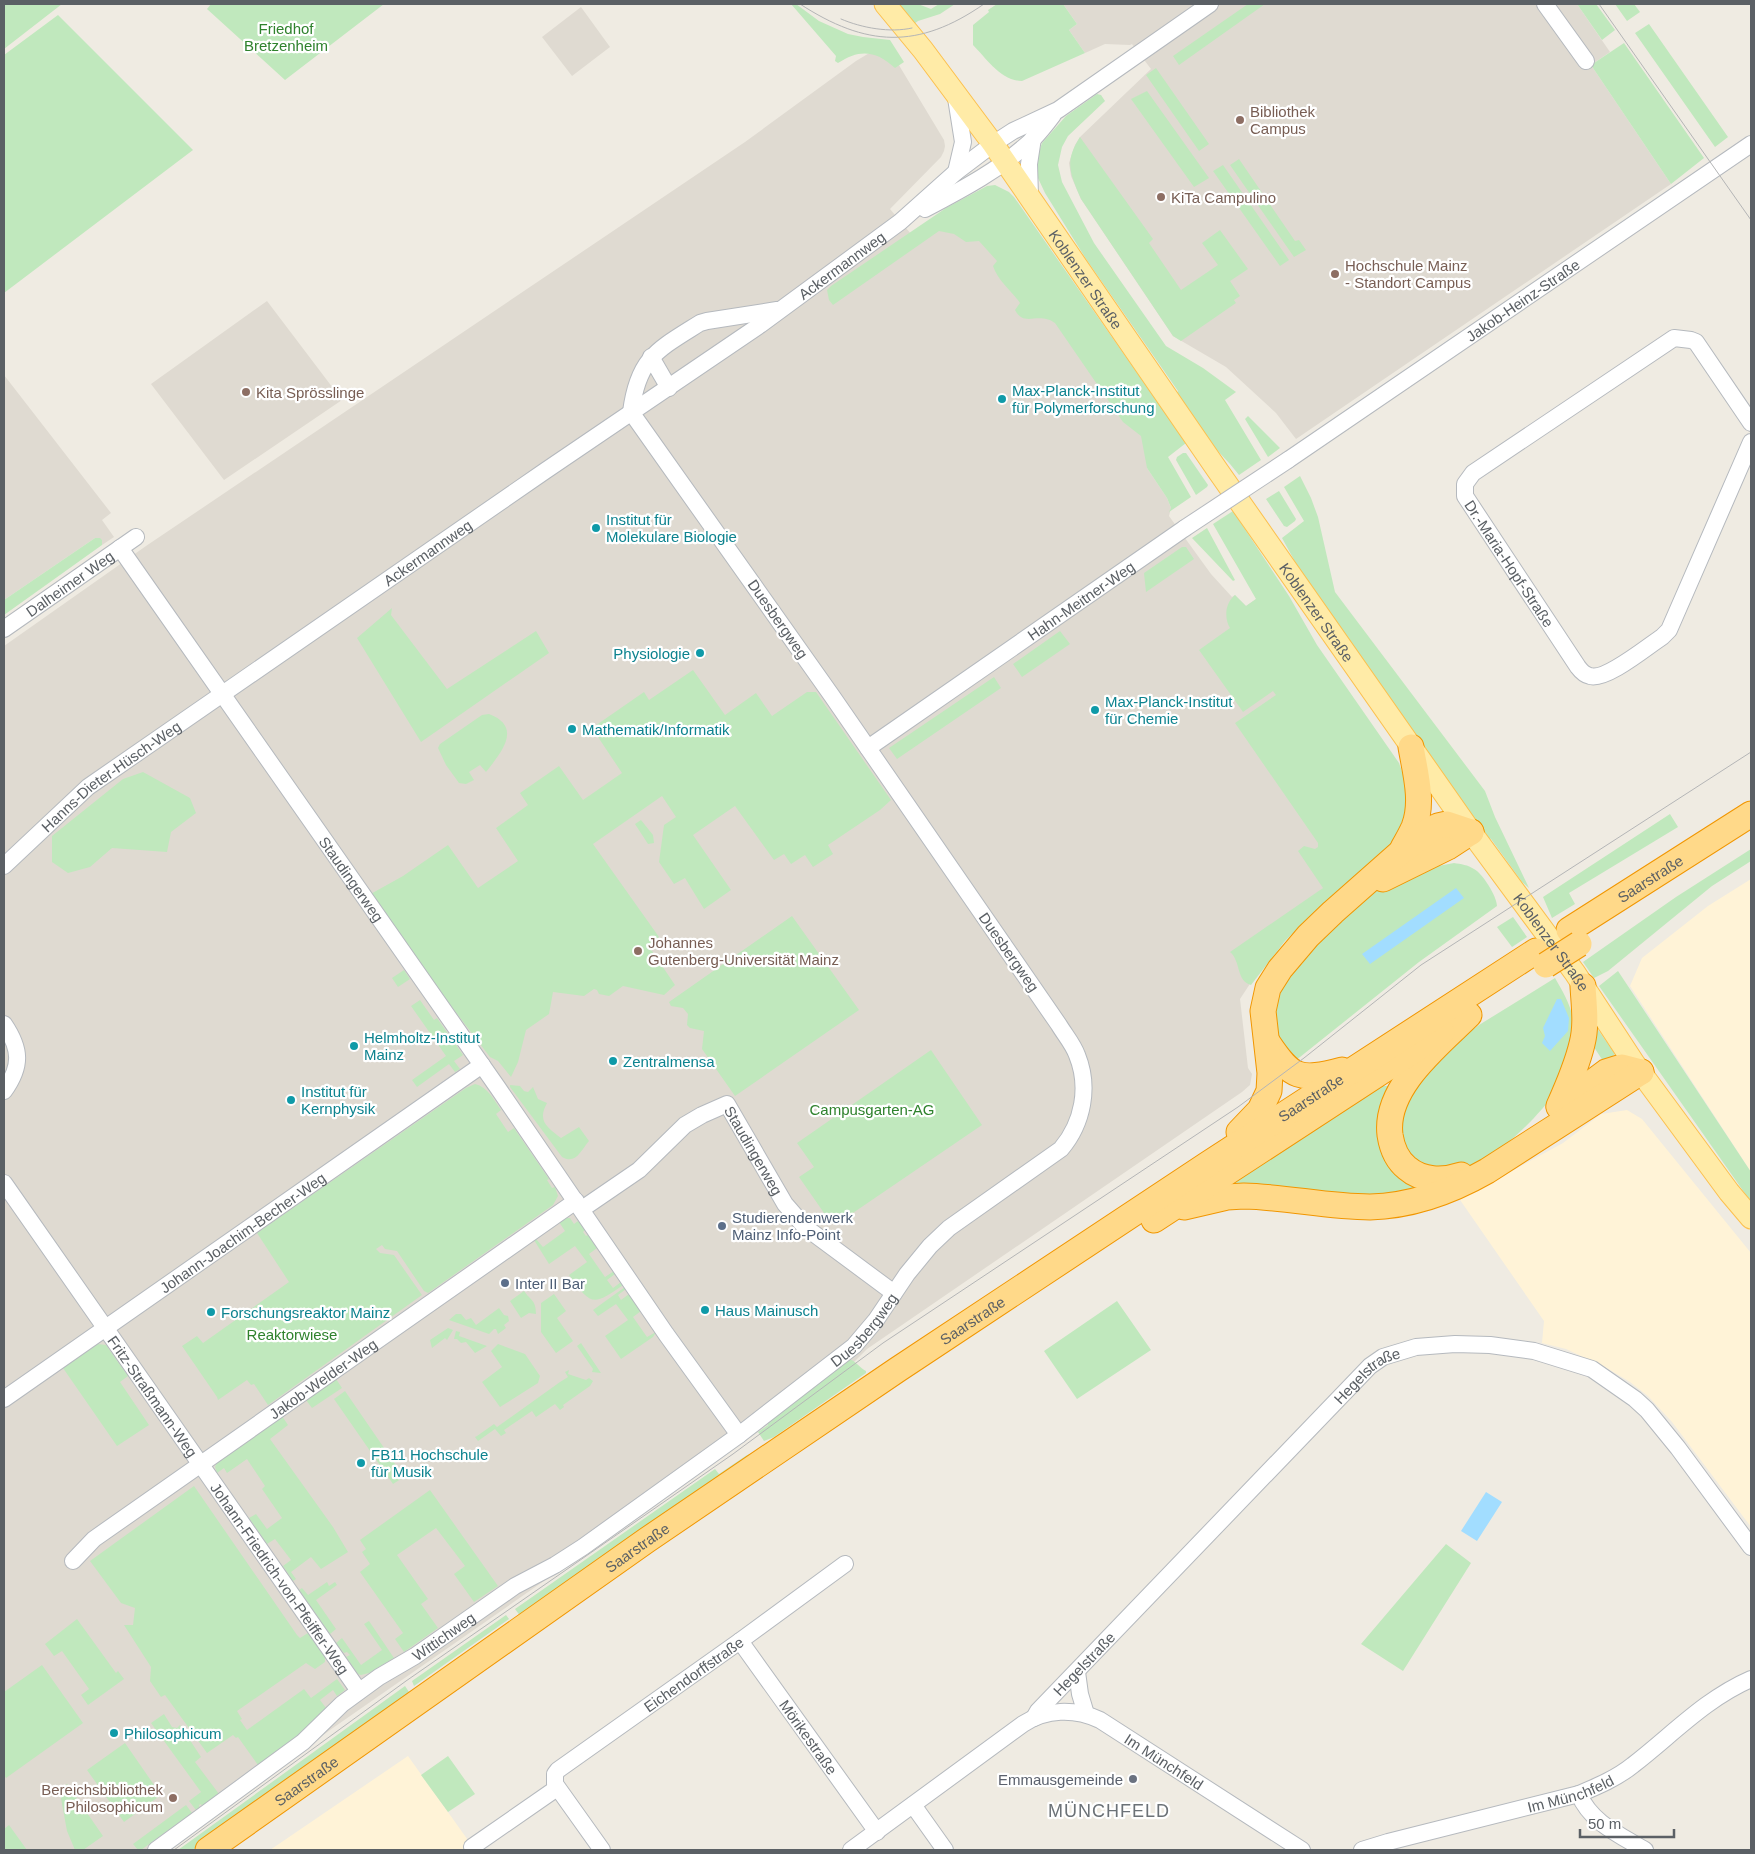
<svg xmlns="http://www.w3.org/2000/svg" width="1755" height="1854" font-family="Helvetica,sans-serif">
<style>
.commercial{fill:#fff3d7}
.education{fill:#dfdad1}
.green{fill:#c0e8bd}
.water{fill:#a2ddff}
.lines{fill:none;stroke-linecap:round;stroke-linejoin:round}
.minor-casing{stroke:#b5b9be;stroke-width:18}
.major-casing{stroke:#fcc04e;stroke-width:23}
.highway-casing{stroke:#f19600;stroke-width:27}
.minor{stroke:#fff;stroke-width:16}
.major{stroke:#ffeba7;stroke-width:21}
.highway{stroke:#ffd989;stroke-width:25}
.tram{stroke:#b4b5b6;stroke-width:1}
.minor-bridge-casing{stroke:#b5b9be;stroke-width:18;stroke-linecap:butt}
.highway-bridge-casing{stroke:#f19600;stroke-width:27;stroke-linecap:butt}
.minor-bridge{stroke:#fff;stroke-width:16}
.highway-bridge{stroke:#ffd989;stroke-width:25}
.education-dot{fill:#8d6e63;stroke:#fff;stroke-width:2}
.culture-dot{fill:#0f9aa8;stroke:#fff;stroke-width:2}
.service-dot{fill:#5c6f8a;stroke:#fff;stroke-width:2}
.worship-dot{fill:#6b7280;stroke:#fff;stroke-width:2}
.labels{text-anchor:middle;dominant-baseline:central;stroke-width:4.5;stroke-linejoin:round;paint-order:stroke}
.park-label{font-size:15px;fill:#2f822d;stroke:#fff}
.education-label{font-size:15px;fill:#785e54;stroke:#fff;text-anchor:start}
.street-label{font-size:15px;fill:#5b6065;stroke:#fff}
.culture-label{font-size:15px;fill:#0d838f;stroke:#fff;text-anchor:start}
.service-label{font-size:15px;fill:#4e5e75;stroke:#fff;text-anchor:start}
.worship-label{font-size:15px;fill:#5b616d;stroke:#fff;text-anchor:end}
.quarter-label{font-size:18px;letter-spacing:1px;fill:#6c7277;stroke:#fff}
</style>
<rect width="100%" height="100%" fill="#efebe2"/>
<path class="commercial" d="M1751,879v293l-121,-186 12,-28 66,-52z
M1627,1110l15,9 109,134v274l-79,-105 -24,-26 -18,-14 -25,-15 -39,-18 -24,-6 2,-22 -86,-124 32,-14 73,-40 38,-29z
M408,1756l67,94h-205z"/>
<path class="education" d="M1063,4h514l33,48 -19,13 80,119 -375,255 -20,-26 -50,-46 -53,-31 -92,-137 -10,-23 -2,-13 6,-18 5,-8 71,-68 -19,-25 -2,1 -25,-1 -20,9 -16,-23 8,-6z
M581,7l29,40 -38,29 -30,-39z
M888,47l56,93 1,6 -1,5 -3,6 -51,52 21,25 53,-32 182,213 1,53 20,30 4,10 -2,8 42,58 21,23 3,-2 11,11 10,-7 104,263 -57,41 -63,96 8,69 4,6 -2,11 -8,7 -375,257 -12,12 -97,71 -428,298 -163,120h-163v-1204l142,-100 599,-404 111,-81 20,-12z
M267,301l75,99 -118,80 -73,-96z
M4,375l107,138 -9,7 12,17 -12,8v-5l-7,-2 -91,62z"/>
<path class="green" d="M4,4h58l-58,45z
M211,4h173l-99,76 -78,-71z
M791,4h5l23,17 29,13 15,3 27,3 14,22 -9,6c-19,-18 -36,-19 -57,-5l-3,-2 1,-5z
M899,4h19l13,5 8,-5h16l-15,10 -22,7 -4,3z
M997,4h66l14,20 -8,6 16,23 -63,28c-21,0 -36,-23 -49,-36v-20l16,-13 -1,-2z
M1248,4h17l-86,61 -6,-9z
M1577,4h19l19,26 -13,10z
M1615,4h19l6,8 -13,9z
M58,15l135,135 -189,143v-238z
M1649,24l79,113 -13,10 -80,-114z
M1624,43l80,115 -33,26 -80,-119z
M1156,68l53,76 -10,7 -53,-76z
M1147,91l62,87 -15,9 -63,-88z
M1097,94l4,1 4,6 -37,35 -6,11 -4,18 4,17 32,61 72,103 37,22 33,24 -11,8 36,60 -22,15 -9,-11 -30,-32 -24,-37 2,-4 -92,-132 -41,-66 -7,-15v-23l4,-12 24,-27z
M1080,137l73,102 -4,4 32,47 37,-25 -16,-22 18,-13 28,39 -18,12 10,15 -6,4 2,3 -55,38 -8,-5 -92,-137c-11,-26 -17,-37 -1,-62z
M1239,159l56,82 4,-1 7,10 -12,7 -64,-92z
M1223,165l66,95 -9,6 -67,-95z
M995,185l14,7 5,5 172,246 -18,14 23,40 -22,15 2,-4 -4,-10 -20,-30 -6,-32 -18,-14 -68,-99c-17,-12 -31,5 -40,-13l5,-7c-9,-13 -22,-22 -27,-37l4,-5 -18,-20 -13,1 -12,-8 -15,-3 -106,74 -4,-5 -2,-10 4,-4 115,-78 41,-22z
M1248,416l32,32 -12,9 -23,-38z
M1183,453h3l22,32 -1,2 -11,8 -20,-35 1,-3z
M1300,476l11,22 7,19 17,75 150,199 10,26 34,71 -7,-6 -31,-43 -4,-2 -178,-250 -27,-49 22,-17 -20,-34z
M1279,491l17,28 -1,2 -8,6 -3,-1 -18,-27z
M1233,511l56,85 28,49 82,118 11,31 -4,25 -13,24 -80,70 -28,28 -34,44c-15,-4 -10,-24 -21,-33l93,-64 -25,-37 6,-5 11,3 3,-2v-4l-83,-120 41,-28 -3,-4 -30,21 -44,-62 31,-22c-6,-10 -5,-25 5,-33l11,11 10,-7 -43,-75z
M1207,528l28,52 -2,1 -41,-43z
M95,538h5l2,2v5l-98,70v-15z
M1182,547h4l8,12 -48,33 -2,-19z
M392,608l-1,7 56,74 89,-58 13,22 -128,89 -64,-104z
M1060,631l10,13 -48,33 -9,-13z
M693,670l32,45 31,-22 16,23 35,-24h9l75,108 -11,10 -52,35 5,9 -20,13 -8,-12 -14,9 -7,-10 -10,6 -39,-54 -42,29 38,55 -27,19 -19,-31 -11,6 -15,-22 5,-37 12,-8 -14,-21 -69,48 66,93 -11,8 27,40 -11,10 -41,-9 -14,10 -10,-2 -2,-4 -3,-1 -10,7 -31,-4 -4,22 -23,16 -8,32 -7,15 -13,-16 -8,-4 -123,-161 36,-20 45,-31 30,43 40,-27 -22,-33 32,-23 -8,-12 39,-27 24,34 39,-27 -30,-45 52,-36 5,8z
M994,677l7,11 -104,71 -8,-11z
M489,714c35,13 11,40 -3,58l-6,-7 -11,7 5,8 -8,4 -7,-1 -13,-18 -8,-17 2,-4 42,-29z
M143,772l47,26 6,15 -25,19 -4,20 -55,-4 -22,19 -22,6 -16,-11v-26l71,-57z
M1670,814l8,13 -109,66 6,11 -23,14 -9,-21z
M641,820l12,15 1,8 -6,1 -13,-20z
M1751,849v12l-39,25 -104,85 -14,7 -11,-16 93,-65z
M1454,863c7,1 14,2 20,6 8,4 23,27 23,37l-78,56 -129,103 -15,-28 -3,-33 21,-41 80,-71 17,-9 43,-16z
M792,916l67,94 -124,86 -33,-47 2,-18 -14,-3 -3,-3 1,-11 -5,-6 -12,-2 -2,-4z
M1513,917l14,20 -15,10 -15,-20z
M404,970l6,9 -12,8 -6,-9z
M1618,971l133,201v30l-152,-216z
M1555,978c10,17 21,36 19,57 -1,9 -14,50 -19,57 -16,25 -64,71 -92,78 -9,3 -42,-5 -53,-6l-16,-46 53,-70 32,-23z
M420,1000l14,20 3,-2 14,20 -2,2 2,3 3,-1 9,13 -9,6 6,8 -5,3 -6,-8 -32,23 -5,-7 34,-24 -35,-50z
M1590,1018l25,36 -10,10 -17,-26z
M931,1050l51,75 -135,92 -23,-4 -25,-36 15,-10 -17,-24z
M475,1084c13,3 19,16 26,26l-5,4 12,18 6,-4 35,51 -2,1 5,8 3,-1 3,9 -5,9 -125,88 -4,-2 -27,-40 -12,-2 -3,-4 -6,4 4,4 14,2 28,40 -154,110 -14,-21 -3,1 -4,-5 -29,20 -1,-3 -35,-51 15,-10 6,7 86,-61 -32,-49 209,-145z
M510,1085l10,1 4,5 4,1 5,-5 5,12 9,4c-10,18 0,24 14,35l18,-11 10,14c-8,9 -13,24 -27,16l-52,-70z
M1382,1086h10l-13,32 49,69 -60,11 -140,-13z
M567,1218h3l4,6 4,-3 7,9 -2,2 3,4 2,-1 9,13 -8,6 16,23 9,-6 1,3 -8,6 6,8 8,-6 2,3c-31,22 -32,20 -54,-10l18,-13 -12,-16 -26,18 -15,-24 2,-1 7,8 22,-16 -6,-9z
M625,1287l1,2 -8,6 3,5 8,-6 12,17 -8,6 14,20 9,-5 -3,5 -32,22 -16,-23 23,-16 -12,-16 -18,12 -5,-6z
M524,1291c7,10 12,9 12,23l-7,-1 -8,5 -11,-17z
M554,1294l12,17 -9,7 16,23 -17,12 -15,-21v-29z
M1117,1301l34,49 -74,49 -33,-48z
M499,1308l5,7 4,1 1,5 -5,4 2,3 -8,6 -2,-5h-2l-5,5 -40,-14 7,-6h5l5,6 5,-2 5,7z
M448,1328l5,2 -6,10 -2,-2 -13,10 -2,-8z
M456,1331l4,1 -1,4 28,10 -12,7 -9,-11 -5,1 -4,-4h-3z
M581,1343l20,30 -9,-1 1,-3 -16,-23z
M98,1344l8,1 22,31 -8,6 29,43 -32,21 -54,-78z
M498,1344l27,10 15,22 -2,7 -38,24 -18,-25 20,-15 -11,-16z
M849,1359c7,2 11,9 17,12v2l-92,64 -10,4 -6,-9 10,-7 -1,-3z
M569,1370l-1,4 18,6 3,-2 4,3 -3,5 -27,19 1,2 -4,3 -5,-6 -19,13 -4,-6 -28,19 2,3 -5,3 -6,-7 -17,12 -3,-4 2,-1 17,-12 3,3 63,-45 8,-5 -3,-5z
M336,1379l6,9 -30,20 -6,-8z
M345,1391l59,86 -11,7 -59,-85z
M282,1416l6,9 -18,14 63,88 15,25 -27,17 -10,-12 -20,15 5,7 -3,2 -10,-15 8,-6 -16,-21 -8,5 -18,-26 7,-4 11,15 15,-11 -20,-29 3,-3 -18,-27 -20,14 -3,-5 -7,5 -2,-6 2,-5z
M756,1452l-235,165 -6,-8 200,-140 4,5 28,-19z
M194,1486l103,149 3,3 8,-5 17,24v5l-10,7 -9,-6 -69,48 5,8 -2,1 7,10 57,-41 7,9 26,-19 8,11 -8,6 -4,-6 -13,10 6,8 -28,27 -40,30 -20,-28 -2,1 -3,-3 -26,18 -42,-58 -4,2 -11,-16 1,-14 -27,-42h9l2,-17 -14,-5 -31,-42z
M430,1490l68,96 -24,16 -20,-28 11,-8 -29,-38 -39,27 31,44 -7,5 17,24 -34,24 -9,-13 8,-6 -43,-61 10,-8 -8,-12 4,-3 -6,-9z
M1446,1544l25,19 -68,108 -42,-27z
M327,1582l2,4 6,-4 2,3 -21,15 20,29 -6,5 -31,-44 3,-2 6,7z
M506,1615l3,4 -95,67 -2,-5z
M77,1619l39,54 2,-2 6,8 -36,26 -7,-10 8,-6 -27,-38 -8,5 -9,-12z
M369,1621l25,37 -25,15 -8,2 -3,-1 -12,-17 4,-2 -3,-3 -3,1 -8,-10 6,-5 19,27 21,-15 -18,-26z
M42,1665l41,58 -77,55 -2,-3v-83z
M405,1686l6,9 -219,155h-14z
M164,1714l8,13 5,1 3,-3 21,32 -6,5 24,32 -17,12 -1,-2 -2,1 1,3 -4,2 -7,-9 12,-9 -50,-69z
M125,1743l36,52 -37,27 -37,-52z
M448,1756l27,38 -27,18 -27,-37z
M67,1784l36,52 -20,14h-8l-8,-19 -7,-38 -2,-2z
M186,1805l6,8 -51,37h-3l-5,-6z
M9,1825l18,25h-23v-21z"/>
<path class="water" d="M1456,888l8,10 -94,66 -8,-10z
M1557,999h4l8,19 -1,13 -18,20 -8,-8 3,-7 -2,-8z
M1486,1492l16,10 -25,39 -16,-10z"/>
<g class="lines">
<defs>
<g id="minor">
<path d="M1545,4l41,57"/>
<path d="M956,98l7,44 -7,30"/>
<path d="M1030,196l-1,-32 4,-26"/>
<path d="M925,209c38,-20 76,-40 108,-70 7,-7 14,-16 20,-24"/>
<path d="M651,357l18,31"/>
<path d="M631,412c7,-54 26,-62 69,-89l7,-2 70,-11"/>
<path id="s1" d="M1751,423l-55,-81 -5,-2 -17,-2 -201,135 -8,11v12l113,171c3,4 7,8 12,9 16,5 58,-30 72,-39l7,-7 82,-188"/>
<path id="s2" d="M1288,460l463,-316"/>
<path id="s3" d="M120,548l378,540 168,246 73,101"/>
<path id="s4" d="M4,629l132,-92"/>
<path id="s5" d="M868,748l317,-220"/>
<path id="s6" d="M4,866l84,-79 457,-316 215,-146 140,-103 56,-50 37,-28 20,-13 45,-21 152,-106"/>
<path d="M4,1024c17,25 18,42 0,67"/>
<path id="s7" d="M4,1183l355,508"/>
<path id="s8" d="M582,1209l57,-39 46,-45 17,-10 25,-11 58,100 20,23 89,66"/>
<path id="s9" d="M4,1399l478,-334"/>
<path id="s10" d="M73,1561l21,-22 482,-338"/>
<path id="s11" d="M740,1641l137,191"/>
<path d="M1077,1672l3,22 6,20"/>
<path id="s12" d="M1034,1718l4,-7 332,-345 13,-9 33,-10 39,-3 35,1 44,6 58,18 43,30 12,11 31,38 73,99"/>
<path d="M1579,1794c11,28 41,41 66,56"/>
<path d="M913,1805l32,45"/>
<path d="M472,1847l85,-59"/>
<path id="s13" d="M156,1850l147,-108 39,-38 37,-27 36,-21 100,-70 40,-21 28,-18 156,-112 115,-89 22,-26 31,-46 23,-28 19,-18 112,-79c22,-26 29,-62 16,-94 -4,-11 -12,-20 -18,-30l-227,-329 -201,-284"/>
<path id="s14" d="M602,1850l-47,-66v-10l3,-4 182,-129 105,-77"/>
<path id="s15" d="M851,1850l172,-126c23,-15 51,-16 77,-4l202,130"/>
<path id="s16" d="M1362,1850l26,-8 191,-48c19,-8 38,-16 54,-29 39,-30 72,-66 118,-86"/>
</g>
<g id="major">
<path id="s17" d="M885,4l38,46 70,94 225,327 253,361 104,141 59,90 95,129 22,26"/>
</g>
<g id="highway">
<path d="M1403,848c4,-7 8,-14 11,-21 10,-25 1,-56 -3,-80"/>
<path d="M1383,879l65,-32 23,-15"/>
<path id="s18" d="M1569,930l182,-116"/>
<path d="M1268,1043c24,36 32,38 74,27"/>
<path d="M1559,1106c9,-20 18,-41 23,-62 5,-19 2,-39 1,-58"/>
<path d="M1559,1107l47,-35 16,-5 19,5"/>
<path d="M1239,1132l21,-22 9,-19 1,-18 -7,-62 5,-23 12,-19 28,-33 25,-24 69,-61 26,-20 10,-5 9,-2 24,8"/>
<path d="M1461,1175c-18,6 -39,6 -54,-7 -10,-8 -15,-20 -17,-33 -6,-48 49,-90 79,-120"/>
<path d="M1184,1207l43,-10 17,-1c42,1 84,11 126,11 41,-1 82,-16 117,-36l154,-99"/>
<path d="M1154,1220l288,-188"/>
<path id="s19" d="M208,1850l439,-310 250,-170 311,-206 328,-213"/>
</g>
</defs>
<use href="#minor" class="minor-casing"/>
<use href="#major" class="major-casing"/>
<use href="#highway" class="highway-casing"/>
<use href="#minor" class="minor"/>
<use href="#major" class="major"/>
<use href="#highway" class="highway"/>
<path class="tram" d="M800,4c66,43 118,46 184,0
M1599,4l152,216
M841,19c21,9 49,14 71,9
M174,1850l232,-169 327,-227 150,-111 355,-236 66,-49 117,-93 330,-213"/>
<defs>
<path id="minor-bridge" d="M1185,528l103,-68"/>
<path id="highway-bridge" d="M1546,965l33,-21"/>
</defs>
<use href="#minor-bridge" class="minor-bridge-casing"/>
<use href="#highway-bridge" class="highway-bridge-casing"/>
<use href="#minor-bridge" class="minor-bridge"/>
<use href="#highway-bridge" class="highway-bridge"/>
</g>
<g class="education-dot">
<circle cx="1240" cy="120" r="5"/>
<circle cx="1161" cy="197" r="5"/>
<circle cx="1335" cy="274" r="5"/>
<circle cx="246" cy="392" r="5"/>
<circle cx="638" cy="951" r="5"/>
<circle cx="173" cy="1798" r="5"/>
</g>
<g class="culture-dot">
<circle cx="1002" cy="399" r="5"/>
<circle cx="596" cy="528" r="5"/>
<circle cx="700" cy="653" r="5"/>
<circle cx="1095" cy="710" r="5"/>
<circle cx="572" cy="729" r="5"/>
<circle cx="354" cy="1046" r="5"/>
<circle cx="613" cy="1061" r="5"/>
<circle cx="291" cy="1100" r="5"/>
<circle cx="705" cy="1310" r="5"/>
<circle cx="211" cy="1312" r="5"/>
<circle cx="361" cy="1463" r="5"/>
<circle cx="114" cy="1733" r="5"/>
</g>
<g class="service-dot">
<circle cx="722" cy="1226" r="5"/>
<circle cx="505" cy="1283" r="5"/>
</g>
<circle class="worship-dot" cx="1133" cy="1779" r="5"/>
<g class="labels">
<g class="park-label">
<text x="286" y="28">Friedhof<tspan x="286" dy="17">Bretzenheim</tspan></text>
<text x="872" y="1109">Campusgarten-AG</text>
<text x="292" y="1334">Reaktorwiese</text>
</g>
<g class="education-label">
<text x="1250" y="111">Bibliothek<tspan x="1250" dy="17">Campus</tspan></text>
<text x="1171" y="197">KiTa Campulino</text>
<text x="1345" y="265">Hochschule Mainz<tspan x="1345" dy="17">- Standort Campus</tspan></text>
<text x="256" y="392">Kita Sprösslinge</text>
<text x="648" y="942">Johannes<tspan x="648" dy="17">Gutenberg-Universität Mainz</tspan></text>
<text x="163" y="1789" text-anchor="end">Bereichsbibliothek<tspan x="163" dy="17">Philosophicum</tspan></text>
</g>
<g class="street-label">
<text stroke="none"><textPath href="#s6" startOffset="1032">Ackermannweg</textPath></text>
<text stroke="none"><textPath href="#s17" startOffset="341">Koblenzer Straße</textPath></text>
<text stroke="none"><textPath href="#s2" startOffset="284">Jakob-Heinz-Straße</textPath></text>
<text stroke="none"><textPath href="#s6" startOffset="528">Ackermannweg</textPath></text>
<text stroke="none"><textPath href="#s1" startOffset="469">Dr.-Maria-Hopf-Straße</textPath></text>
<text stroke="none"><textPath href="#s4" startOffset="80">Dalheimer Weg</textPath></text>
<text stroke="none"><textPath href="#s5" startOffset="259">Hahn-Meitner-Weg</textPath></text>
<text stroke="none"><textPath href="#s17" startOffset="746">Koblenzer Straße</textPath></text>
<text transform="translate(778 619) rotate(55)">Duesbergweg</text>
<text stroke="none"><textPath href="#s6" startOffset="140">Hanns-Dieter-Hüsch-Weg</textPath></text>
<text stroke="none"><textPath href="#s3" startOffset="404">Staudingerweg</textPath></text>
<text stroke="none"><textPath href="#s18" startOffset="96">Saarstraße</textPath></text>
<text stroke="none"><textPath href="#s17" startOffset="1151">Koblenzer Straße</textPath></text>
<text transform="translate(1009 952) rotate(55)">Duesbergweg</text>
<text stroke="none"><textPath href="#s19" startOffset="1335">Saarstraße</textPath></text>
<text stroke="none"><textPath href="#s8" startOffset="234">Staudingerweg</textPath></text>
<text stroke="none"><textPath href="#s9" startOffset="291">Johann-Joachim-Becher-Weg</textPath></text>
<text stroke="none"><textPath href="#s19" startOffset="930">Saarstraße</textPath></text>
<text stroke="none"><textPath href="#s13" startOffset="881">Duesbergweg</textPath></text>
<text stroke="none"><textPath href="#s10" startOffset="310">Jakob-Welder-Weg</textPath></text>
<text stroke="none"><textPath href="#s12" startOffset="479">Hegelstraße</textPath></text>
<text stroke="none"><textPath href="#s7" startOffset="260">Fritz-Straßmann-Weg</textPath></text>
<text stroke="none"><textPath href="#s19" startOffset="525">Saarstraße</textPath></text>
<text stroke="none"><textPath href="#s7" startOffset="482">Johann-Friedrich-von-Pfeiffer-Weg</textPath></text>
<text stroke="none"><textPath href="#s13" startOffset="359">Wittichweg</textPath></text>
<text stroke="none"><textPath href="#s12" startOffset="74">Hegelstraße</textPath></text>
<text stroke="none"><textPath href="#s14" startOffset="262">Eichendorffstraße</textPath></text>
<text stroke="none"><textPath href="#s11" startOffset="118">Mörikestraße</textPath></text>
<text stroke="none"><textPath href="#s15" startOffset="370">Im Münchfeld</textPath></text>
<text stroke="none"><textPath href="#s19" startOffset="120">Saarstraße</textPath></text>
<text stroke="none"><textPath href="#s16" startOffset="216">Im Münchfeld</textPath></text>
</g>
<g class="culture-label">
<text x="1012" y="390">Max-Planck-Institut<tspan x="1012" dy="17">für Polymerforschung</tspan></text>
<text x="606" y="519">Institut für<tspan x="606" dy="17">Molekulare Biologie</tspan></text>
<text x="690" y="653" text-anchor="end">Physiologie</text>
<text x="1105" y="701">Max-Planck-Institut<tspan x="1105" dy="17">für Chemie</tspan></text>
<text x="582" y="729">Mathematik/Informatik</text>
<text x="364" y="1037">Helmholtz-Institut<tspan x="364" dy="17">Mainz</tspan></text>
<text x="623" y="1061">Zentralmensa</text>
<text x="301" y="1091">Institut für<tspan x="301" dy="17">Kernphysik</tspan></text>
<text x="715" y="1310">Haus Mainusch</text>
<text x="221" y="1312">Forschungsreaktor Mainz</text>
<text x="371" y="1454">FB11 Hochschule<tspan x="371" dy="17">für Musik</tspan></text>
<text x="124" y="1733">Philosophicum</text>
</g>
<g class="service-label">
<text x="732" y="1217">Studierendenwerk<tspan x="732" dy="17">Mainz Info-Point</tspan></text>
<text x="515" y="1283">Inter II Bar</text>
</g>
<g class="worship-label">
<text x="1123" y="1779">Emmausgemeinde</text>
</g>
<g class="quarter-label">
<text x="1109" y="1811">MÜNCHFELD</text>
</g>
</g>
<rect width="1755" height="1854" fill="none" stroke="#5b6065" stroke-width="10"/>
<path d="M1580 1829v8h94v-8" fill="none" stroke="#5b6065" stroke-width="2.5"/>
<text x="1588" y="1829" font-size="15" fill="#5b6065" stroke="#ffffff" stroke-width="4" paint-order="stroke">50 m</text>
</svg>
